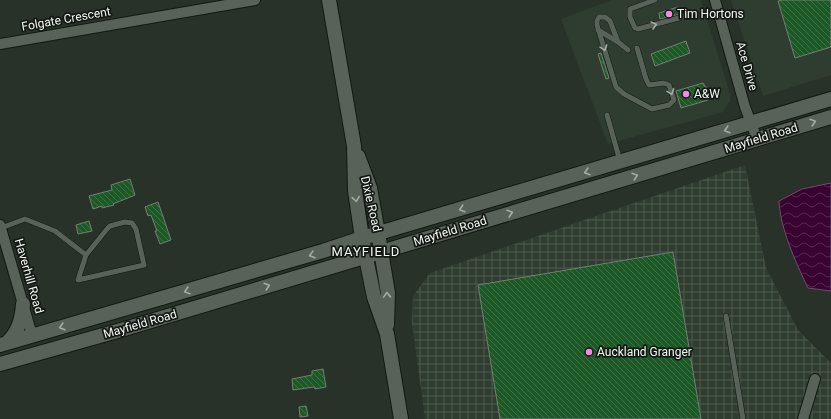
<svg xmlns="http://www.w3.org/2000/svg" width="831" height="419" font-family="Roboto,sans-serif">
<style>
.built{fill:#2f3d30}
.industrial{fill:url(#industrial-grid)}
.water{fill:url(#water-waves);stroke:#704c6b}
.building{fill:url(#building-back-hatch);stroke:#747f75}
.lines{fill:none;stroke-linecap:round;stroke-linejoin:round}
.service-casing{stroke:#111912;stroke-width:6}
.minor-casing{stroke:#111912;stroke-width:12}
.secondary-casing{stroke:#111912;stroke-width:16}
.service{stroke:#586258;stroke-width:5}
.minor{stroke:#586258;stroke-width:10}
.secondary{stroke:#586258;stroke-width:14}
.oneway{stroke:#a4aca4}
.poi-dot{fill:#fa87e6;stroke:#141814;stroke-width:1.5}
.labels{text-anchor:middle;dominant-baseline:central;stroke-width:3.5;stroke-linejoin:round;paint-order:stroke}
.poi-label{font-size:12px;fill:#f1f7f1;stroke:#141814;text-anchor:start}
.street-label{font-size:12px;fill:#f1f7f1;stroke:#141814}
.neighbourhood-label{font-size:13px;letter-spacing:1px;fill:#f1f7f1;stroke:#141814}
</style>
<defs>
<pattern id="industrial-grid" width="8" height="8" patternUnits="userSpaceOnUse"><rect width="8" height="8" fill="#2f3d30"/><path d="M0 4h8M4 0v8" fill="none" stroke="#4e5a4e"/></pattern>
<pattern id="water-waves" width="16" height="10" patternUnits="userSpaceOnUse"><rect width="16" height="10" fill="#390332"/><path d="M0 5q4-4 8 0t8 0" fill="none" stroke="#562850"/></pattern>
<pattern id="building-back-hatch" width="6" height="6" patternUnits="userSpaceOnUse"><rect width="6" height="6" fill="#1d5926"/><path d="M-1 5l2 2M0 0l6 6M5-1l2 2" fill="none" stroke="#3e7246"/></pattern>
</defs>
<rect width="100%" height="100%" fill="#293229"/>
<path class="built" d="M612,0h89l29,94v7l-7,11 -115,32 -47,-125z
M731,0h100v75l-68,21z"/>
<path class="industrial" d="M745,165l21,103 32,62 33,33v56h-406l-13,-96 1,-27 17,-23z"/>
<path class="water" d="M831,183v108l-23,-3c-12,-25 -28,-60 -29,-87l23,-12z"/>
<path class="building" d="M782,0h49v47l-36,11 -17,-57z
M678,7l2,7 -20,5 -1,-6z
M686,41l4,12 -35,13 -4,-12z
M601,53l8,25 -3,1 -8,-25z
M703,83l5,7 -3,1 3,9 -27,8 -5,-17z
M130,179l5,16 -22,9 1,1 -12,3v-2l-9,3 -4,-13 23,-6 -1,-5z
M158,202l13,38 -11,4 -5,-13h2l-6,-16 -3,1 -3,-9z
M89,221l3,10 -14,3 -2,-9z
M673,252l28,167h-201l-22,-134z
M323,369l3,18 -11,2 -1,-2 -21,3 -1,-11 20,-4v-4z
M306,406l2,10 -8,1 -1,-10z"/>
<g class="lines">
<defs>
<path id="service" d="M655,0l-25,9v8l5,11 3,1 52,-14
M598,30l20,12
M628,50l-10,-8 -8,-21 -5,-4h-6l-2,4v4l19,62 8,7 28,15 17,-4 5,-5 -5,-15 -5,-2 -15,2 -3,-6 -9,-31
M607,115l13,46
M125,222l7,1 4,6 8,36 -66,15 8,-25 21,-26 3,-3z
M1,228l24,-9 30,12 31,24
M726,316l17,103"/>
<path id="minor" d="M715,0l30,107 12,32
M0,44l255,-44
M0,225l32,110
M803,419l12,-40"/>
<path id="secondary" d="M329,0l25,146 1,45 7,47 12,59 13,37 14,85
M358,156l12,32 8,45 10,60 -1,32
M7,343c11,-11 15,-23 16,-39
M0,345l323,-94 39,-13 469,-139
M0,364l121,-34 710,-213"/>
</defs>
<use href="#service" class="service-casing"/>
<use href="#minor" class="minor-casing"/>
<use href="#secondary" class="secondary-casing"/>
<use href="#service" class="service"/>
<use href="#minor" class="minor"/>
<use href="#secondary" class="secondary"/>
</g>
<defs><path id="oneway-chevron" d="M-2-3.5L2.5 0L-2 3.5" fill="none" stroke-width="1.6" stroke-linecap="round" stroke-linejoin="round"/></defs>
<g class="oneway">
<use href="#oneway-chevron" transform="translate(654 25) rotate(-15)"/>
<use href="#oneway-chevron" transform="translate(604 48) rotate(72)"/>
<use href="#oneway-chevron" transform="translate(671 92) rotate(70)"/>
<use href="#oneway-chevron" transform="translate(813 122) rotate(-17)"/>
<use href="#oneway-chevron" transform="translate(727 130) rotate(163)"/>
<use href="#oneway-chevron" transform="translate(587 172) rotate(163)"/>
<use href="#oneway-chevron" transform="translate(635 176) rotate(-17)"/>
<use href="#oneway-chevron" transform="translate(356 199) rotate(81)"/>
<use href="#oneway-chevron" transform="translate(462 209) rotate(163)"/>
<use href="#oneway-chevron" transform="translate(510 213) rotate(-17)"/>
<use href="#oneway-chevron" transform="translate(312 255) rotate(164)"/>
<use href="#oneway-chevron" transform="translate(267 286) rotate(-17)"/>
<use href="#oneway-chevron" transform="translate(187 291) rotate(164)"/>
<use href="#oneway-chevron" transform="translate(387 295) rotate(-92)"/>
<use href="#oneway-chevron" transform="translate(62 327) rotate(164)"/>
</g>
<g class="poi-dot">
<circle cx="669" cy="14" r="4"/>
<circle cx="686" cy="94" r="4"/>
<circle cx="589" cy="352" r="4"/>
</g>
<g class="labels">
<g class="poi-label">
<text x="677" y="14">Tim Hortons</text>
<text x="694" y="94">A&amp;W</text>
<text x="597" y="352">Auckland Granger</text>
</g>
<g class="street-label">
<text transform="translate(66 19) rotate(-10)">Folgate Crescent</text>
<text transform="translate(747 66) rotate(74)">Ace Drive</text>
<text transform="translate(761 138) rotate(-17)">Mayfield Road</text>
<text transform="translate(371 204) rotate(77)">Dixie Road</text>
<text transform="translate(450 231) rotate(-17)">Mayfield Road</text>
<text transform="translate(29 276) rotate(74)">Haverhill Road</text>
<text transform="translate(140 324) rotate(-16)">Mayfield Road</text>
</g>
<g class="neighbourhood-label">
<text x="366" y="251">MAYFIELD</text>
</g>
</g>
</svg>
